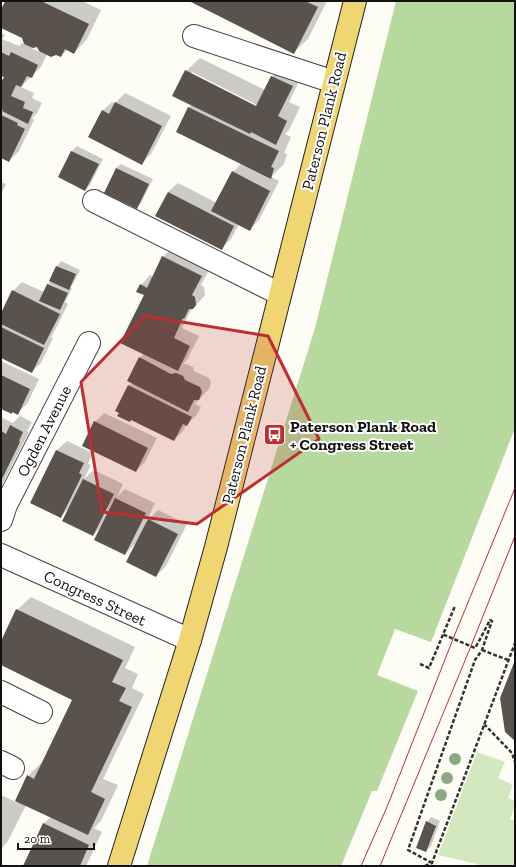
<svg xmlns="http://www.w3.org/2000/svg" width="516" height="867" font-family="'Zilla Slab',serif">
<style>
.green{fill:#d3e8bf}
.forest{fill:#b7d89f}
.shadow{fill:#0003;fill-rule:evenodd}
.building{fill:#59524d}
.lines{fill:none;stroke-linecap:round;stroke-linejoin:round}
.minor-casing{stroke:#444;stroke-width:24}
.major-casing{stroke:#222;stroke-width:24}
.path{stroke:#333;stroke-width:2.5;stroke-dasharray:4 2;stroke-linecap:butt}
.minor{stroke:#fff;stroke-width:22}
.major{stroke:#f0d573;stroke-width:22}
.tram{stroke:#b93032;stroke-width:1}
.tree{fill:#8ca982}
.marked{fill:#b93032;fill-opacity:0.2;stroke:#b93032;stroke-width:3;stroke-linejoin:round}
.labels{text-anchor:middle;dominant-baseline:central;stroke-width:4;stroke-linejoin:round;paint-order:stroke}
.street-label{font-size:16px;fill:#111;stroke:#fff}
.poi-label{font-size:16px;font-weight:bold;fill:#111;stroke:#fff;text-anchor:start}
</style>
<rect width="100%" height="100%" fill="#fefdf5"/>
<path class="green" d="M477,752l28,10 -7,16 15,7 -5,13 7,3v5l-5,13 5,2v45h-30l-47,-11z"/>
<path class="forest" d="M396,1h119v427l-84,214 -36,-13 -18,46 41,16 -41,100h-5l-31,75h-194l168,-538z"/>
<path class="shadow" d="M6,1h76l19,9 -14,29 -13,14 -7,-3 -6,6 -5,-2h-9l-6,13 -20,20 13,6 -2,5 10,5 -5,10 -5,5 2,2 -15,31 -10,10 -8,-4v-74l5,-7 -5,-1v-42l4,2 -3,4 17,7 3,-3 3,2 -2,-8 -22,-10v-6l3,-6 -3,-1v-1zM38,46l2,6 -9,-4z
M192,1h135l-19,38 -14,13z
M200,58l65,32 7,-13 9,-10 20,10 -12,25 11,5 -11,23 -4,4 6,3 -7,16 3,1 -3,10 -13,13 8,4 -20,39 -10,10 -10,-6 -8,15 -9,9 -54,-56 10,-9 39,20 16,-31 9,-9 -65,-31 12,-25 3,-2 -6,-34zM192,72l65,33v2l-66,-33z
M125,93l46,23 -20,38 -10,10 -39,-53 10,-9 3,1z
M77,146l26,13 -13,26 -5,5 -26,-13 13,-26z
M121,164l32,15 -12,24 -4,4 -21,-39z
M1,182l5,2 -5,10z
M173,247l38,19 -10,19 3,2 1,8 -15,17 -8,16 17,8 -12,24 -4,4h3l7,3 1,4 15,7 2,4 -2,7 -14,15 6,3 -5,9 -10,9 -3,6 -9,9 -45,-54 3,-3 8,-25 4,-5 1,-58 -4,-10 9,-10 4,2 9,-20z
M61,261l19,9 -7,14 -3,3 2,1 -7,14 3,2 -15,30 -2,3 2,1 -12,25 -10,9 -30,-15v-44h1l11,-22 9,-9 22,10 4,-8 3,-3 -1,-1 7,-14z
M1,361l38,18 -12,25 -10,9 -4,-2 -1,2 -11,-5z
M104,413l53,25 -12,24 -9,9 -41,-49z
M20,416l12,6 -5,9 2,1 -28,55v-70l12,6z
M67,441l26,12 -5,11 3,1 -7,14 10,-9 29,14 -6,13 8,-8 30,14 -9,19 12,-12 29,14 -21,42 -10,10 -20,-33 -11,11 -24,-27 -8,8 -24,-27 -9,9 -29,-14 26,-53z
M31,597l104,50 -10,21 13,6 -6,14 12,6 -41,85 15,6 -17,36 -7,7 8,4 -16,34h-62l19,-42 8,-7 -25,-12 -18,36 -7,8v-54l15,7 12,-26 13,-13h2l30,-64 -72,-35v-21l16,-33z
M431,817l9,4 -9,25 -5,5 1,-29z"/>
<path class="building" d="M5,1h36l48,23 -15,30 -9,-5 -4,8 -5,-2 -5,2 -12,-6 -2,-4 -4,1 -9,-4 -2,-6 -21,-10 1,-12 -1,-1v-5z
M189,1h116l13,6 -24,47z
M1,52l8,4 2,-4 27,13 -6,13 -5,-2 -6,11 -5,-2 -5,11 14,6 -2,6 10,4 -5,12 -26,-13 1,-1 -2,-1v-27l3,-5 -3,-1z
M185,70l71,36 15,-30 22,10 -15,30 9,5 -11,24 -25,-13 -1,2 -78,-38z
M115,102l47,24 -20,39 -54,-28 14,-27 7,4z
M188,107l91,44 -8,16 3,1 -3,11 -95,-47z
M1,115l17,8 -1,2 8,4 -16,33 -8,-4z
M71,151l28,13 -14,27 -27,-14z
M116,168l33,16 -12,25 -33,-16z
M232,171l38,20 -20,40 -39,-20z
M168,192l66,34 -12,24 -67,-34z
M162,256l40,20 -10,19 3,2 1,8 -3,4h-4l-5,10 -1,-1 -9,20 16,8 -12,25 -58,-28 24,-48 -8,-3 4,-8 7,4z
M56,266l20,8 -7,16 -20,-9z
M47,284l21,9 -8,17 -21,-9z
M12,290l48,24 -16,31 -43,-21v-11z
M1,327l43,21 -12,25 -31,-15z
M139,357l32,17 5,-1 7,3 2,4 15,7 2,5 -3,8h-5l-6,12 -61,-31z
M1,375l29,14 -12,26 -6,-3v2l-11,-5z
M128,385l64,32 -5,9 -4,-2 -9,17 -43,-21 -1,2 -13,-6 2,-3 -4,-2z
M94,421l54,27 -12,24 -54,-26z
M10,425l13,7 -4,9 1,1 -19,39v-50l5,3z
M56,450l28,13 -5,10 3,2 -21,43 -31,-15z
M83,479l31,15 -21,42 -31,-15z
M115,498l31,15 -21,42 -31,-15z
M148,519l30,15 -22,43 -30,-15z
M16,609l107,51 -11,22 14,6 -7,13 13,6 -41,85 14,7 -17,36 -73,-34 12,-26 7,4 38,-79 -71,-35v-24z
M515,660v81l-10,-9 -5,-34z
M426,821l10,5 -10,26 -10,-4z
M43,823l46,22 -9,21h-57z"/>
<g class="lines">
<defs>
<path id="minor" d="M194,36l140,46
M94,201l186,93
M1,520l5,-15 83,-162
M1,555l189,85
M1,692l40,20
M1,762l12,6"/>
<path id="major" d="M119,866l71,-226 26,-93 139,-546"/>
</defs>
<use href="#minor" class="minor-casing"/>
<use href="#major" class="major-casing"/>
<path class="path" d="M482,650l26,10
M420,664l9,4 26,-62
M484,724l28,29 3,9
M432,863l-24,-13 67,-190 7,-10 10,-29 -2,-1 -12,23 -3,5 -33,-14
M425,866l7,-3 83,-220"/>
<use href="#minor" class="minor"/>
<use href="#major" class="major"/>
<path class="tram" d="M361,866l26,-59 66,-168 62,-151
M380,866l91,-220 44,-110"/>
</g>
<g class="tree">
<circle cx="455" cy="759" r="6"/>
<circle cx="447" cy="778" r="6"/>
<circle cx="441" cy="795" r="6"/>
</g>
<path class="marked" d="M145,316l123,20 51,103 -122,85 -95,-12 -21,-130z"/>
<defs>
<symbol id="bus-square" viewBox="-11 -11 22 22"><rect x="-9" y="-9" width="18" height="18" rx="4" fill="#b93032" stroke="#fff"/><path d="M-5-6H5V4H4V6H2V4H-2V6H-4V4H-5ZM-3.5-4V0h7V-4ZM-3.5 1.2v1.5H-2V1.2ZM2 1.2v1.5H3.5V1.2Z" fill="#fff"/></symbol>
</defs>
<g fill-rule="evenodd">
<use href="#bus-square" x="262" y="422" width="25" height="25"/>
</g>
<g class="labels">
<g class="street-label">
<text transform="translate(324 121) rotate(-76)">Paterson Plank Road</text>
<text transform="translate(44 431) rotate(-63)">Ogden Avenue</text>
<text transform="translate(244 435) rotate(-76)">Paterson Plank Road</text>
<text transform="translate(95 598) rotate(25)">Congress Street</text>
</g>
<g class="poi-label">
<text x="290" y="426">Paterson Plank Road<tspan x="290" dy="18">+ Congress Street</tspan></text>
</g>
</g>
<rect width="516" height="867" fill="none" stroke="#111111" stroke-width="4"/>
<path d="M18 843v6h76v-6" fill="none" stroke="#111111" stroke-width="2"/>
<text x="24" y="843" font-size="12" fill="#111111" stroke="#ffffff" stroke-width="3" paint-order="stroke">20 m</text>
</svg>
